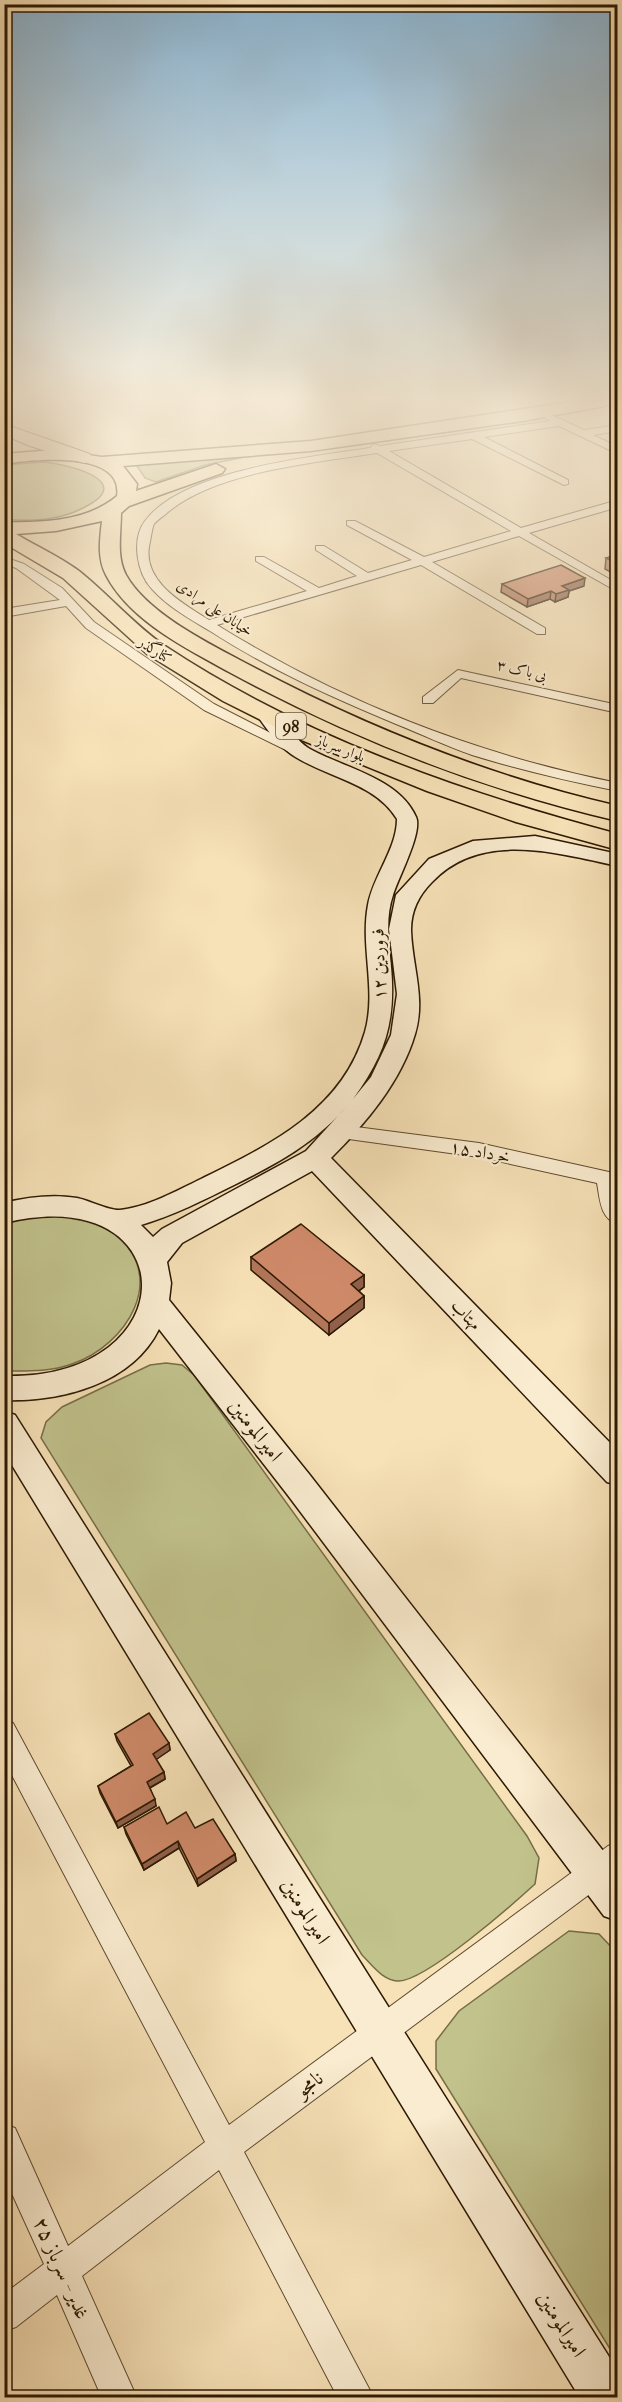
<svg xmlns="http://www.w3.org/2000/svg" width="622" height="2402" font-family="'IM FELL French Canon',Amiri,serif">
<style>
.green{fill:#c1c28c;stroke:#766e47;stroke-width:1.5}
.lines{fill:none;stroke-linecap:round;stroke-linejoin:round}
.street-casing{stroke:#5f4b2f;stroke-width:2}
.secondary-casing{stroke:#2c1902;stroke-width:3}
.primary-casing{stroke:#2c1902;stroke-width:2}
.highway-casing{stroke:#2c1902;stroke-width:3}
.street{fill:#faecd0;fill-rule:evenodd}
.secondary{fill:#faecd0;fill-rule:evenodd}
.primary{fill:#f7e1b7;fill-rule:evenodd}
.highway{fill:#f7e1b7;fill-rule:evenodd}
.wall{fill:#b1765a;stroke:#2c1902;stroke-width:1.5}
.shaded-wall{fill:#90604a;stroke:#2c1902;stroke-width:1.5}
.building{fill:#ce8969;stroke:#2c1902;stroke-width:1.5}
.labels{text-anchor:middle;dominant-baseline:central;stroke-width:4.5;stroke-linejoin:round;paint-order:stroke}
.far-street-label{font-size:15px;fill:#2c1902;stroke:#faecd0}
.shield{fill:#faecd0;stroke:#6a5840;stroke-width:1.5}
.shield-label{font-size:16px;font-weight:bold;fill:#2c1902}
.street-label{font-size:18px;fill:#2c1902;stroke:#faecd0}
.near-street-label{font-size:21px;fill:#2c1902;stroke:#faecd0}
</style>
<rect width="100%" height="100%" fill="#f7e1b7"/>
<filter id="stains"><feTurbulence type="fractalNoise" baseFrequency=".00333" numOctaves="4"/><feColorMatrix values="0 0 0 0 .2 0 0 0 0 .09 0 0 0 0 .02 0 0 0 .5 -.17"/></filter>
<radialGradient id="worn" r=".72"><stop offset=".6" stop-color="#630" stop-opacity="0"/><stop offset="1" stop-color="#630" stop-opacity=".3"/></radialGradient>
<path class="green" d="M255,455l-50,10 -49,17 -11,-4 -10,-15z
M43,462c24,2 96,19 40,46 -23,12 -53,14 -78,11v-54z
M58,1216c19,3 39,6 56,18 56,43 12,112 -42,130 -22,8 -44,7 -67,7v-146l20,-7z
M166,1363l16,2 12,10 333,461 12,22 -4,26c-23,21 -108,96 -136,97 -16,0 -27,-16 -37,-26l-321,-517 5,-16 16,-15 88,-42z
M569,1931l30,3 18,19v407l-181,-291v-28l23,-30z"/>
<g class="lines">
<defs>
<path id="street" d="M547,413l37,17 34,-5v6l-25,4 25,12v7l-59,-28 -75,11 84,43v4l-4,1 -92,-46 -83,12 132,77 97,-28v7l-89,26 89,51v8l-99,-56 -87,26 113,66v6h-8l-116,-69 -204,60c122,76 260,130 401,158v8c-50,-10 -98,-21 -146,-36 -26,-9 -51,-21 -76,-31 -65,-27 -127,-55 -186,-93 -20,-12 -42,-24 -58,-42 -15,-15 -21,-50 -7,-68 38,-51 165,-64 225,-73l4,-4 6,2 170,-25 -8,-5zM377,453l134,78 -87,26 -69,-36h-8v4l65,35 -44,13 -44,-27h-8v4l41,26 -38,12 -55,-31h-8v4l51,30 -98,29c-27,-17 -69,-40 -59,-78 1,-5 2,-14 4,-18 3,-4 10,-8 14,-12 50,-41 146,-49 209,-59z
M4,557l20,7 38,24 32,34 120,82 92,47 -7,4 -5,-1 -90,-44 -118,-82 -20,-22 -62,11v-8l56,-9 -44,-32 -12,-4z
M458,670l160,35v8l-157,-35 -28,25h-10v-6z
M341,1125l138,18 139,31v50c-18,-5 -18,-25 -21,-41l-118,-26 -145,-20 -2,-5 2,-5z
M4,1719l9,4 216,402 379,-279 10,-4v31l-374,279 130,246h-36l-119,-228 -137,106 55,122h-35l-45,-103 -41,32 -12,4v-37l40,-30 -40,-88v-52l11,4 53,118 137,-104 -201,-382z"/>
<path id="secondary" d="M264,706c16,4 29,34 46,43 34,19 89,29 106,68 7,15 -18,61 -23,78 -8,23 -4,48 -2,72 5,55 -6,88 -38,132l18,-22 20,-42 6,-41 -8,-65 7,-34 33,-36 44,-18 62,-5 83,18v12c-62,-13 -137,-36 -186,16 -13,13 -21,28 -21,48 1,36 15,68 4,104 -14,48 -50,90 -84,124l287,293v34l-11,-3 -295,-311 -130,72 -15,19 4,21 -2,17 140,174 309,396v51l-14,-5 -317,-422 -128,-165c-27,55 -98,73 -155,71v-24c187,4 181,-198 0,-153v-20c24,-6 48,-9 73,-5 11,2 33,13 43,12 28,-3 56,-19 81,-31 67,-33 141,-68 164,-147 12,-42 -5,-85 3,-127 5,-29 29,-56 29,-86 -22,-37 -73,-42 -106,-65 -14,-10 -26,-27 -36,-42zM347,1106l-41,45 -144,78 -9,8 -12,-12c33,-10 63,-25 93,-40 44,-22 81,-42 113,-79z
M4,1411l11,4 603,956v27h-38l-576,-946z"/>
<path id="primary" d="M4,424l86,30 2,4 -8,5 -54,-17 -26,-11z"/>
<path id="highway" d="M577,401h36l-8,5 -82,15 -212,30 -188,15 14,18 -1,7 80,-27 9,5 -3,4 -93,33 -8,7c0,20 -5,43 5,62 20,36 76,65 112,84 121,65 245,116 380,147v15c-138,-32 -265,-82 -389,-149 -43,-24 -99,-51 -123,-97 -9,-17 -6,-36 -4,-54l-46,10 -40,3c20,12 44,23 63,37 29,23 55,54 86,75 136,90 295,146 453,188v16l-102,-28 -89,-31 -128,-52 -76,-38 -76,-47 -84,-76 -59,-35v-21c39,1 84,-1 113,-26 7,-46 -84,-37 -113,-32v-10l49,-4 49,7 209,-16z"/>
</defs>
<use href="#street" class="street-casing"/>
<use href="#secondary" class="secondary-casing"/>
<use href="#primary" class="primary-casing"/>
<use href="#highway" class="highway-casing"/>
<use href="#street" class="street"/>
<use href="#secondary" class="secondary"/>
<use href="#primary" class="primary"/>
<use href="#highway" class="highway"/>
</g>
<path class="wall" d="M618,555v21l-13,-7 1,-11z
M502,584l82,2 -15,5 -1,6 -13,5 -5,-3 -23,8 -26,-15z
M251,1257l113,18v12l-5,4 5,5v12l-35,27 -78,-65z
M115,1734l54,9 1,7 -14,9 8,13 1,7 -15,9 6,18 -38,22 -18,-35 -2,-7 33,-20 -14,-25z
M167,1824l28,4 40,26 1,7 -38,25 -19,-38 -35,22 -18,-36 -2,-7z"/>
<path class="shaded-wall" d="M585,578l-1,8 -15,5 -1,6 -13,5 1,-8 6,-8z
M551,591l-1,8 -23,8 1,-8z
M364,1275v12l-13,9v-12z
M364,1296v12l-35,27v-12z
M169,1743l1,7 -16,11 -1,-7z
M164,1772l1,7 -16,9 -2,-6z
M155,1799l1,7 -38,22 -2,-6z
M178,1841l1,7 -35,22 -2,-6z
M235,1854l1,7 -38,25 -1,-7z"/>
<path class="building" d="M618,555v9l-12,-6z
M561,565l24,13 -23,8 7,4 -13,4 -5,-3 -23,8 -26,-15z
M301,1224l63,51 -13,9 13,12 -35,27 -78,-66z
M149,1713l20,30 -16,11 11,18 -17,10 8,17 -39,23 -18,-36 35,-21 -18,-31z
M159,1807l8,17 19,-12 9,16 18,-9 22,35 -38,25 -19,-38 -36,23 -18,-37z"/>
<linearGradient id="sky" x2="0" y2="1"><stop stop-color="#8cb7d5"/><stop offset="0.54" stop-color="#fbf2df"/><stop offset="1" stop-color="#fbf2df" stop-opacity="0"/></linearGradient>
<rect width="622" height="737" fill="url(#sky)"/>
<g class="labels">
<g class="far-street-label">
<text transform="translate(215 608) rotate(34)">خیابان علی مرادی</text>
<text transform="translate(155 650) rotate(34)">کنارگذر</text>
<text transform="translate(522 670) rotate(13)">بی باک ۳</text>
<text transform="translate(341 748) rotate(22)">بلوار سرباز</text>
</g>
<rect class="shield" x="276" y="713" width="30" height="26" rx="4.5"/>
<g class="shield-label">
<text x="291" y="726">98</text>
</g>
<g class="street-label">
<text transform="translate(379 964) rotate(-92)">۱۲ فروردین</text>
<text transform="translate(480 1152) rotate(10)">۱۵ خرداد</text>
<text transform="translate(466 1315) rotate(46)">مهتاب</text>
</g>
<g class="near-street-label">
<text transform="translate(256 1430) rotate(52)">امیرالمومنین</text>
<text transform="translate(306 1911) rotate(58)">امیرالمومنین</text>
<text transform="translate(309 2084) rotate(-37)">نامجو</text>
<text transform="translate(62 2268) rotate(66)">غدیر - سرباز ۲۵</text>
<text transform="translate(562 2324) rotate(58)">امیرالمومنین</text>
</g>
</g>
<rect width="622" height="2402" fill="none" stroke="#f7e1b7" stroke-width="24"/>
<rect x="6" y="6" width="610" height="2390" fill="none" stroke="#2c1902" stroke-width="3"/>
<rect x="12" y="12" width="598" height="2378" fill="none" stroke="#2c1902" stroke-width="1.5"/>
<rect width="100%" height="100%" filter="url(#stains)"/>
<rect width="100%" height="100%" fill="url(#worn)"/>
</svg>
